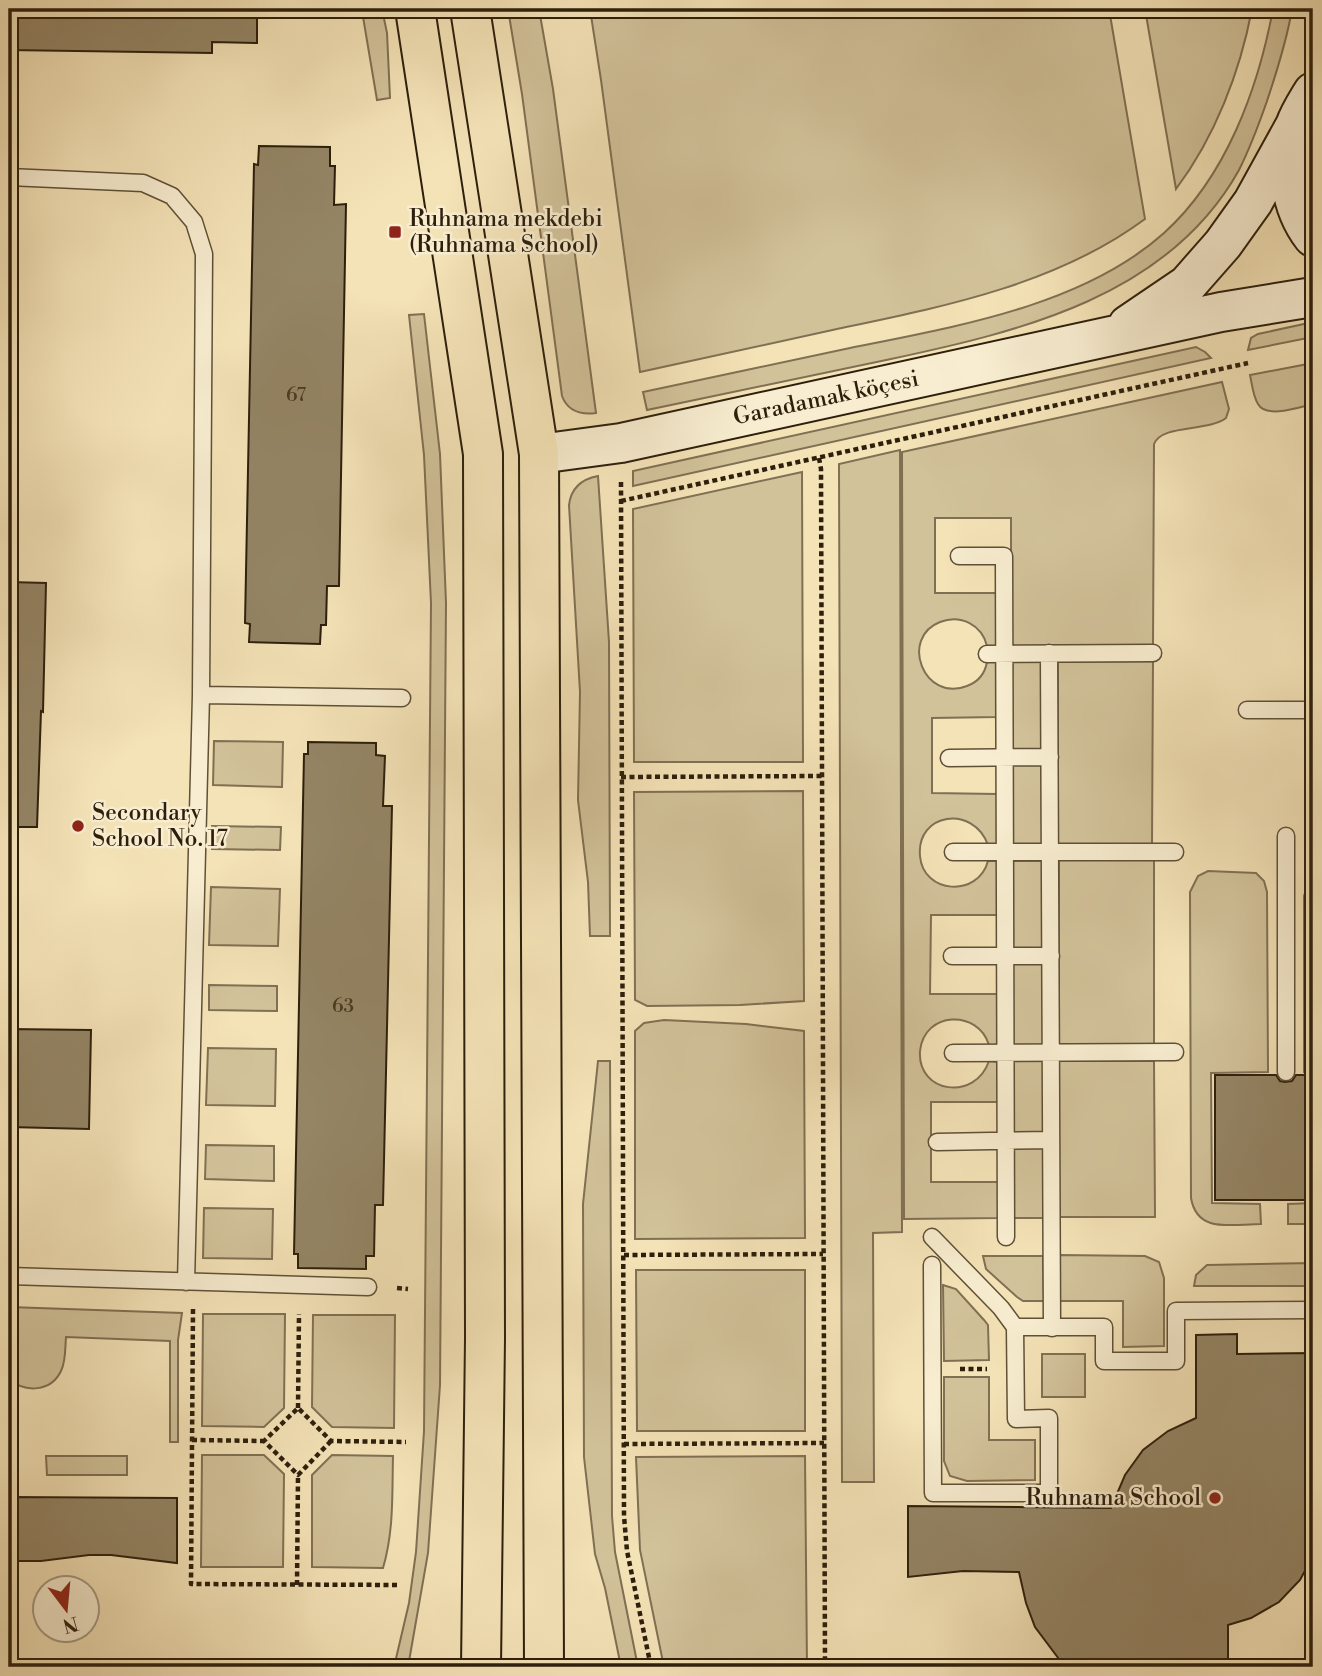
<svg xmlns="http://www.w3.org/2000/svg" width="1322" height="1676" font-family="'Libre Bodoni',serif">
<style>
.green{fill:#d2c29a;stroke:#807053;stroke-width:2}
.building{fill:#948565;stroke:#2d1f0c;stroke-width:2}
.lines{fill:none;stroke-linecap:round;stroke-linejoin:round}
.lane-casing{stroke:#5f5037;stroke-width:19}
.secondary-casing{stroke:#2d1f0c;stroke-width:42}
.primary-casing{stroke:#2d1f0c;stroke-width:42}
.path{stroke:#2d1f0c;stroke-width:4.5;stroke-dasharray:5 3.5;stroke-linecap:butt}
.lane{stroke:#f8edd0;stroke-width:16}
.secondary{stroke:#f8edd0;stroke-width:38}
.primary{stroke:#f4e3b7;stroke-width:38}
.poi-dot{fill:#8f2418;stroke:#f8edd0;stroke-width:2.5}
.labels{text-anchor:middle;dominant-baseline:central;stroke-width:5;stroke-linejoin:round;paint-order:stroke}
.number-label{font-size:19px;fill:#473822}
.poi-label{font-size:23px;fill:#2d1f0c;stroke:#f8edd0;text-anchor:start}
.street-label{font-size:23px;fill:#2d1f0c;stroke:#f8edd0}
</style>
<rect width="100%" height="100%" fill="#f4e3b7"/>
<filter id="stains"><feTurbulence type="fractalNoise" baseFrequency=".00286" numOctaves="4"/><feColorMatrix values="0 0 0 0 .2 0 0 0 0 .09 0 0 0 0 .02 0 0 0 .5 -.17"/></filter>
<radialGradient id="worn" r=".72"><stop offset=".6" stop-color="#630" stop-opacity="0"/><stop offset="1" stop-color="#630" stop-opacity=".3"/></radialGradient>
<path class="green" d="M382,9l5,24 3,65 -13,2 -15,-89z
M508,9h31l14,80 43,324c-15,2 -28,-1 -34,-17l-40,-302z
M590,9h519l36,210c-89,66 -203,88 -308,110 -65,14 -131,29 -197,43l-39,-292z
M1145,9h107c-12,63 -37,128 -76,180z
M1273,9h19c-5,31 -15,62 -25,92 -8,23 -17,47 -28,69 -70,126 -217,161 -348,189 -81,17 -162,34 -244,51l-4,-18c69,-15 138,-29 207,-44 104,-21 233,-42 314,-115 62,-56 94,-144 109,-224z
M424,314l16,140 6,149 -6,782 -12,168 -20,114h-14l15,-64 7,-51 8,-121 7,-828 -7,-148 -15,-140z
M1313,322v15l-65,13 3,-12 7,-4z
M1196,347l9,5 6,6 -578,128v-15z
M1313,363v41c-13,3 -47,15 -55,0 -5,-8 -6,-20 -8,-29z
M1222,382l7,27 -3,9c-18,14 -64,6 -72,26l-1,201 -142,1v-128h-76v75h61v53h-9c-5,-21 -26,-32 -47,-24 -41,16 -16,81 27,64 11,-4 18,-13 20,-24h10v55l-65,1v75l65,1v50l-9,1c-15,-41 -72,-32 -68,11 3,38 58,42 68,5h9v54h-66l-1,79h68v51h-9c-11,-36 -65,-34 -69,6 -3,42 55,51 69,10l9,1v40h-67v80h67v36l-94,1 -2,-767z
M900,450l2,782 -29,1 1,249h-32l-3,-1018z
M802,472l1,290h-169l-1,-253z
M598,476l11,166 1,294h-20l-2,-54 -10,-82 2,-108 -11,-187c2,-17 13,-26 29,-29z
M1153,661l-1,183h-94v-182z
M1011,662h31v88h-30z
M214,741l69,1 -1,45 -69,-2z
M1012,765h30v79h-30z
M803,791l1,210 -64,4 -93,1 -12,-6 -1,-208z
M212,826l69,1 -1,23 -68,-1z
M1059,860h95v184l-95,1z
M1012,861h30v88l-29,-1z
M1208,871l48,2 8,8 3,11 1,180 -57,1 1,130 48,1 1,20c-29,0 -64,10 -70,-26l-1,-306 8,-16z
M1313,879v193h-9v-176l4,-12z
M211,887l69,2 -2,57 -69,-1z
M1012,964h31v81h-30z
M209,985l68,1v25l-68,-1z
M664,1020l82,4 58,7 1,207 -170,1v-208l9,-8z
M208,1048l68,1 -1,57 -69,-1z
M598,1061h12l2,455 3,36 23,115h-17l-16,-79 -10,-34 -11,-97 -1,-253z
M1013,1061h30v72h-30z
M1059,1061h95l1,156h-96z
M206,1145l68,1v35l-69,-2z
M1013,1146h30v72h-30z
M1313,1203v21h-25v-20z
M204,1208l69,1 -1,50 -69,-1z
M1060,1255l85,1 14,6 5,16v68l-41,1v-46h-64z
M983,1256h60l1,45h-21l-6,-4 -31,-28z
M1313,1263v23h-119l2,-11 11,-10z
M636,1270h169v161h-168z
M943,1285l13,4 28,31 4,5 1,35 -45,1z
M9,1307l173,6 -4,27v102h-8v-101l-104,-4c-1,11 0,24 -5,34 -10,21 -36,22 -52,8z
M203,1314h82l-1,94 -20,19 -62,-1z
M313,1315h82l-1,113 -62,-1 -20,-20z
M1042,1354h43v43h-43z
M944,1377h45v63h46v40l-68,1 -17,-5 -6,-15z
M202,1455h62l20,19 -1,93h-82z
M332,1455l61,1c-1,38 1,75 -10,112l-71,-1v-92z
M46,1456h81v19h-80z
M805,1456l2,211h-143l-24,-117 -4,-93z"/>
<path class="building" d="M9,9h248v34l-45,-1v11l-203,-3z
M259,146l71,1v19h5l-1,39 12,-1 -7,382h-12l-1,39h-5l-1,19 -71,-2 1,-18 -5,-1 9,-459 4,1z
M9,582l37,1 -3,129 -2,-1 -4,116h-28z
M308,742l68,1v12l9,1 -2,50h9l-9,399h-8l-1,51h-8v13l-68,-1v-14h-4l10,-500h4z
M9,1029l82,1 -2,99 -80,-2z
M1215,1075h61l4,6 5,1 7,-1 4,-6h17v125h-98z
M1237,1334v20l76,-1v203l-13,24 -21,22 -28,16 -23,7v42h-163l-30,-40 -9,-24 -7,-31 -56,-1 -55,6v-71l203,2 14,-33 18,-25 25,-19 28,-13v-83z
M9,1497l168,1v65l-66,-8h-22l-48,6h-32z"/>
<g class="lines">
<defs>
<path id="lane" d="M9,177l134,6 29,13 22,26 10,32 -3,441 -15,587
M959,556h45l2,681
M1049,653l3,675
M987,654l166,-1
M201,695l201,3
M1247,710h66
M949,758l101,-1
M1286,836v236
M953,852h222
M952,956h99
M953,1053l222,-1
M937,1142l114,-2
M932,1237l69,71 14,19
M932,1265l1,228h116v-75l-33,1 -1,-92h89v34h72v-50l137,-1
M9,1276l359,11"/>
<path id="secondary" d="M1313,92c-6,10 -14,22 -18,34 -10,37 -6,80 18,111
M1128,325l59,-40 36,-41 30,-42 43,-78
M539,454l82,-11 600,-131 92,-15"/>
<path id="primary" d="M415,9l68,445 2,884 -4,329
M470,9l69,445 5,1213"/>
</defs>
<use href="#lane" class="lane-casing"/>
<use href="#secondary" class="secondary-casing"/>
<use href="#primary" class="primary-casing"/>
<path class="path" d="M819,458l2,11 4,1198
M621,482l3,1034 3,35 24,116
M621,501l627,-138
M621,777l201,-1
M624,1255l199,-1
M397,1288l11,1
M193,1309l-2,275 207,1
M960,1369h27
M298,1408l1,-94
M192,1440l72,1
M331,1441l-33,34 -34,-34 34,-33 33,33 75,1
M624,1444l200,-1
M297,1585l1,-110"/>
<use href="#lane" class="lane"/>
<use href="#secondary" class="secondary"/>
<use href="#primary" class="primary"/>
</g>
<g class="poi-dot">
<rect x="388" y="225" width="14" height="14" rx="3.5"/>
<circle cx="78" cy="826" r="7"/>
<circle cx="1215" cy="1498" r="7"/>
</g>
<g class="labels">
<g class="number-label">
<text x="296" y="395">67</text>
<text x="343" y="1006">63</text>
</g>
<g class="poi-label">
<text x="409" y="219">Ruhnama mekdebi<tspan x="409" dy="26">(Ruhnama School)</tspan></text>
<text x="92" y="813">Secondary<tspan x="92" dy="26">School No. 17</tspan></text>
<text x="1201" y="1498" text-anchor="end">Ruhnama School</text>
</g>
<g class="street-label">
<text transform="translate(826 398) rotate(-12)">Garadamak köçesi</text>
</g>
</g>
<rect width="1322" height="1676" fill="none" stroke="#f4e3b7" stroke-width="35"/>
<rect x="10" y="10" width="1301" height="1655" fill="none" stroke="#2d1f0c" stroke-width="3.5"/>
<rect x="18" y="18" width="1287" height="1641" fill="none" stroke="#2d1f0c" stroke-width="2"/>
<g transform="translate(66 1609) rotate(164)"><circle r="33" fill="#f8edd0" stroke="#a79b82" stroke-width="2"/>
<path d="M0-5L12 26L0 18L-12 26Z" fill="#8f2418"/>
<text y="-10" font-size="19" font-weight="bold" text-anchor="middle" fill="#2d1f0c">N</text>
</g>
<rect width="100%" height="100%" filter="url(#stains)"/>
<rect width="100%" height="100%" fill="url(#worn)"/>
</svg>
